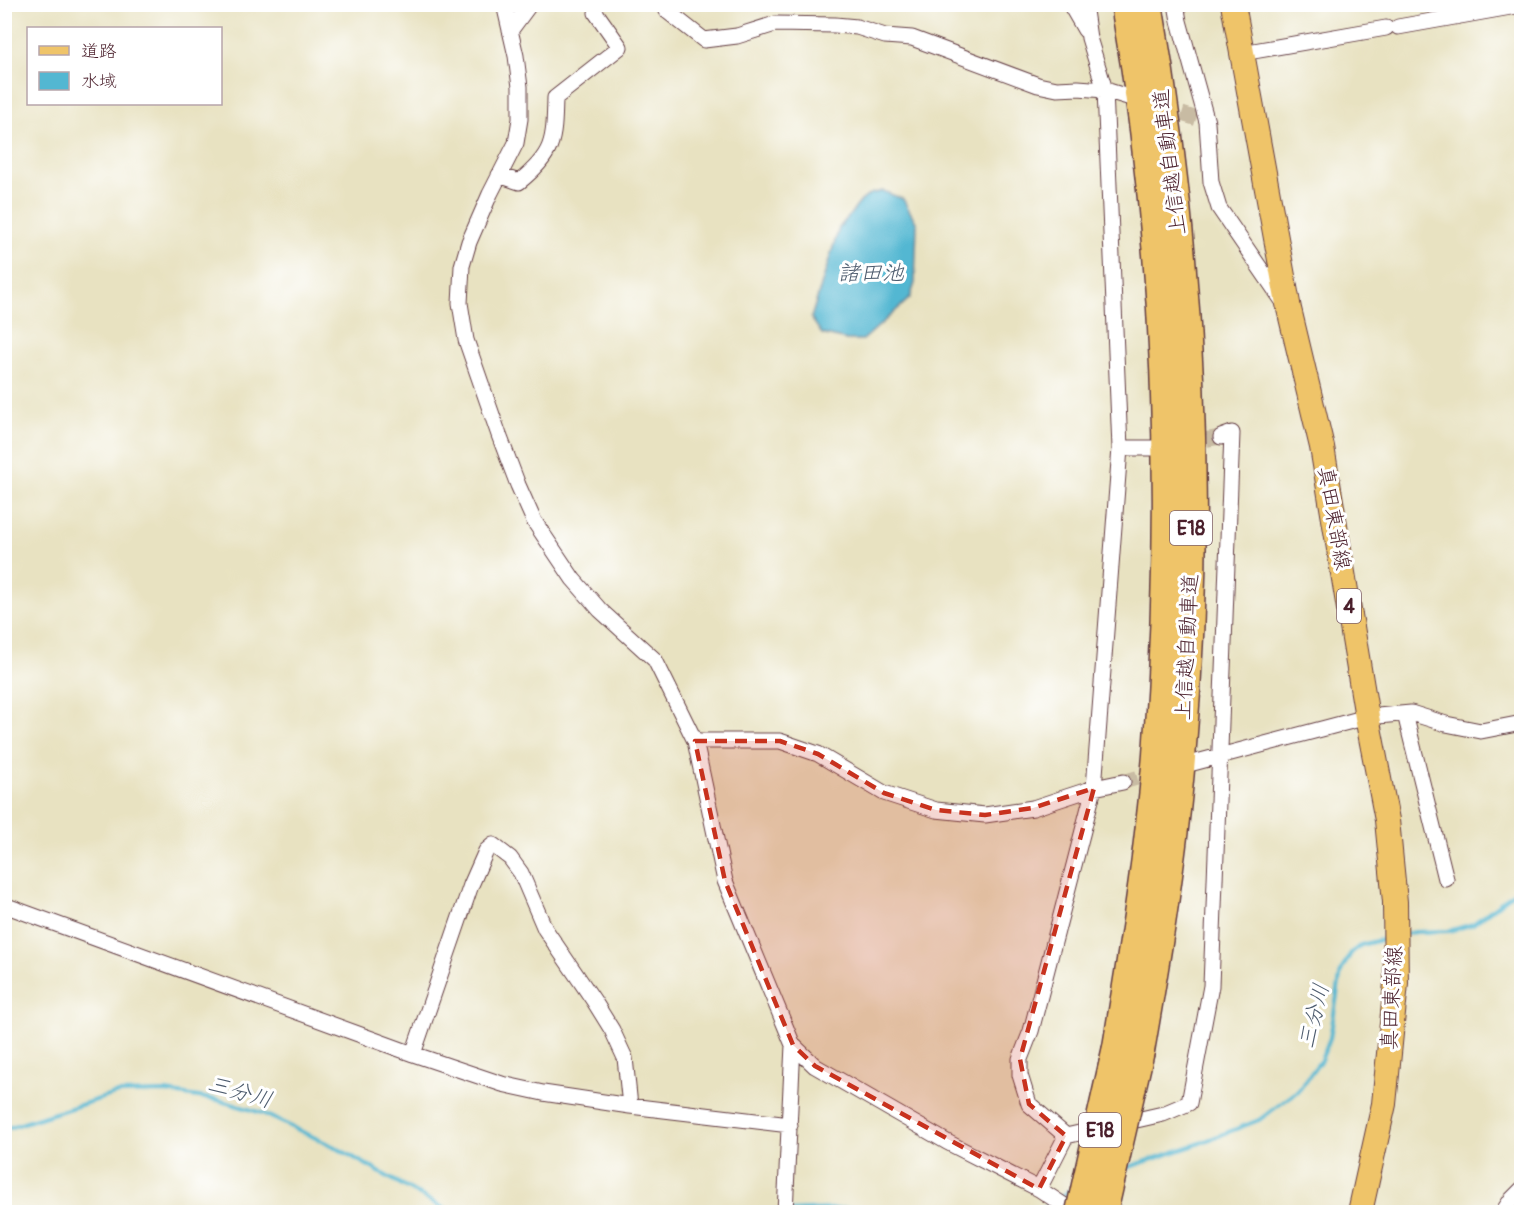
<svg xmlns="http://www.w3.org/2000/svg" width="1526" height="1217" font-family="Pangolin,'Klee One',sans-serif">
<style>
.water{fill:#53b7d2;stroke:#4e6b7e;stroke-width:1.5}
.lines{fill:none;stroke-linecap:round;stroke-linejoin:round}
.stream{stroke:#53b7d2;stroke-width:4}
.street-tunnel{stroke:#c8bba3;stroke-width:15;stroke-dasharray:15 8;stroke-linecap:butt}
.street-casing{stroke:#623c42;stroke-width:17}
.primary-casing{stroke:#623c42;stroke-width:26}
.highway-casing{stroke:#623c42;stroke-width:31}
.street{stroke:#fff;stroke-width:15}
.primary{stroke:#efc469;stroke-width:24}
.highway{stroke:#efc469;stroke-width:28}
.highway-bridge-casing{stroke:#623c42;stroke-width:31;stroke-linecap:butt}
.highway-bridge{stroke:#efc469;stroke-width:28}
.marked{fill:#c8321e;fill-opacity:0.2;stroke:#c8321e;stroke-width:4.5;stroke-dasharray:12 8;stroke-linejoin:round}
.labels{text-anchor:middle;dominant-baseline:central;stroke-width:6;stroke-linejoin:round;paint-order:stroke}
.shield{fill:#fff;stroke:#80626b;stroke-width:1.5}
.shield-label{font-size:20px;font-weight:bold;fill:#4a1f2b}
.street-label{font-size:21px;fill:#4a1f2b;stroke:#fff}
.water-label{font-size:22px;font-style:italic;fill:#4e5c6e;stroke:#fff}
</style>
<rect width="100%" height="100%" fill="#fff"/>
<filter id="ink" filterUnits="userSpaceOnUse"><feTurbulence type="fractalNoise" baseFrequency=".0167" numOctaves="2"/><feDisplacementMap in="SourceGraphic" scale="12" xChannelSelector="R" yChannelSelector="G"/><feConvolveMatrix kernelMatrix="1 2 1 2 8 2 1 2 1" color-interpolation-filters="sRGB"/></filter>
<filter id="wash" filterUnits="userSpaceOnUse"><feTurbulence type="fractalNoise" baseFrequency=".008" numOctaves="4" result="noise"/><feDisplacementMap in="SourceGraphic" scale="24" xChannelSelector="R" yChannelSelector="G"/><feGaussianBlur stdDeviation="1.35" result="paint"/><feColorMatrix in="noise" values="0 0 0 0 0 0 0 0 0 0 0 0 0 0 0 0 0 1.4 0 .05"/><feComposite in="paint" operator="in"/></filter>
<g filter="url(#wash)">
<rect width="100%" height="100%" fill="#e8e2c1"/>
<path class="water" d="M883,191l20,8 14,25 -2,59 -5,15 -47,42h-17l-24,-6 -11,-16 28,-90 22,-27 9,-7z"/>
<g class="lines">
<path class="stream" d="M1405,934l10,-2 34,-1 24,-7 49,-38
M4,1126l4,2 110,-35 48,-1 52,8 44,13 73,34 115,65
M1126,1168l69,-23 64,-25 40,-30 22,-30 9,-22 11,-67 10,-18 10,-8 27,-7
M1060,1197l14,-9
M789,1211l71,-3 8,4
M770,1212h12
M1039,1212l13,-9"/>
</g>
</g>
<g filter="url(#ink)">
<g class="lines">
<path class="street-tunnel" d="M1160,107l47,15
M1184,443l37,-6
M1123,782l38,-11"/>
<defs>
<path id="street" d="M504,4l12,52 4,31v32l-4,24 -26,51 -21,48 -7,24 -2,37 6,37 33,95 19,50 16,36 39,58 27,31 55,50 40,81 30,140 68,164 -8,167
M664,4l3,7 37,29 33,-4 38,-12 60,1 22,2 28,9 27,2 126,47 19,4 21,-1 27,2 23,7
M1070,4l15,26
M1176,4l3,17 28,101 4,60 8,26 65,95
M1398,27l124,-22
M510,31l20,-27
M1242,53l144,-25
M499,175l20,7c35,-28 35,-41 36,-84l65,-51 -24,-34
M1120,448h32
M1405,714l41,165
M695,741h85l38,13 66,39 52,17 49,5 48,-7 61,-20 29,-6
M1193,763l174,-46 44,-4 35,11 35,7 41,-8
M4,905l409,149 89,30 41,9 87,13 160,19
M793,1045l22,21 132,76 92,47 35,23
M413,1054l58,-169 15,-34 7,-6 17,13 11,15 24,56 49,72 18,29 13,28 5,48
M1066,1136l-37,-32 -9,-29v-16l11,-28 63,-243 26,-340 -15,-358 -16,-52 -5,-34
M1066,1136l97,-22 26,-11 22,-117 21,-553 -11,4
M1039,1189l27,-53
M1503,1212l8,-12 11,-11"/>
<path id="primary" d="M1233,4l56,305 33,138 45,270 20,103 8,82 1,81 -12,121 -24,108"/>
<path id="highway" d="M1117,1047c16,-97 32,-194 40,-292 19,-251 12,-502 -32,-751
M1140,1051c17,-98 33,-195 41,-293 22,-251 10,-506 -33,-754"/>
</defs>
<use href="#street" class="street-casing"/>
<use href="#primary" class="primary-casing"/>
<use href="#highway" class="highway-casing"/>
<use href="#street" class="street"/>
<use href="#primary" class="primary"/>
<use href="#highway" class="highway"/>
<defs>
<path id="highway-bridge" d="M1080,1212l37,-165
M1103,1212l37,-161"/>
</defs>
<use href="#highway-bridge" class="highway-bridge-casing"/>
<use href="#highway-bridge" class="highway-bridge"/>
</g>
</g>
<path class="marked" d="M695,741h85l38,13 66,39 52,17 49,5 48,-7 61,-20 -74,271 9,45 37,32 -27,53 -224,-123 -22,-21 -68,-164z"/>
<g class="labels">
<g class="shield">
<rect x="1170" y="511" width="42" height="34" rx="4.5"/>
<rect x="1337" y="589" width="24" height="34" rx="4.5"/>
<rect x="1079" y="1113" width="42" height="34" rx="4.5"/>
</g>
<g class="shield-label">
<text x="1191" y="528">E18</text>
<text x="1349" y="606">4</text>
<text x="1100" y="1130">E18</text>
</g>
<g class="street-label">
<text transform="translate(1170 162) rotate(-97)">上信越自動車道</text>
<text transform="translate(1334 518) rotate(80)">真田東部線</text>
<text transform="translate(1187 647) rotate(-87)">上信越自動車道</text>
<text transform="translate(1392 998) rotate(-87)">真田東部線</text>
</g>
<g class="water-label">
<text x="871" y="273">諸田池</text>
<text transform="translate(1314 1016) rotate(-76)">三分川</text>
<text transform="translate(240 1092) rotate(16)">三分川</text>
</g>
</g>
<rect width="1526" height="1217" fill="none" stroke="#fff" stroke-width="24"/>
<rect x="27" y="27" width="195" height="78" fill="#ffffff" stroke="#b7a5aa" stroke-width="1.5"/>
<rect x="39" y="46" width="30" height="9" fill="#efc469" stroke="#b7a5aa" stroke-width="1.5"/>
<text x="81" y="57" font-size="18" fill="#4a1f2b">道路</text>
<rect x="39" y="72" width="30" height="18" fill="#53b7d2" stroke="#b7a5aa" stroke-width="1.5"/>
<text x="81" y="87" font-size="18" fill="#4a1f2b">水域</text>
</svg>
